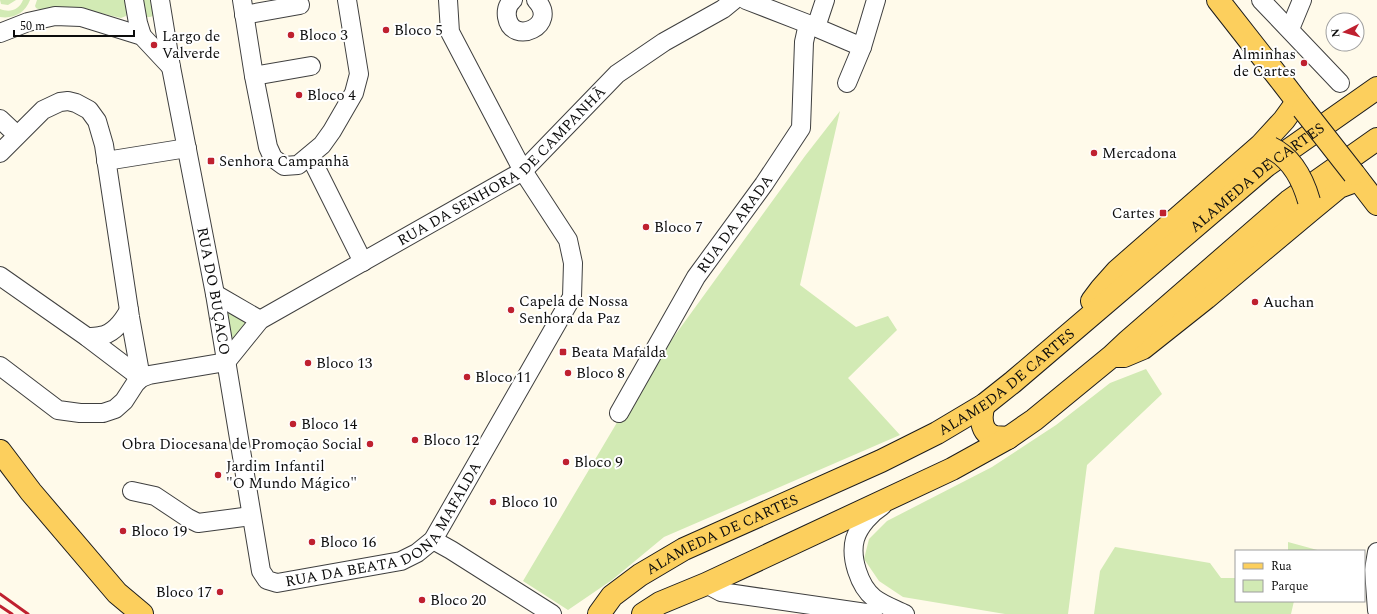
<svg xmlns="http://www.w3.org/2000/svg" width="1377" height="614" font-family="Spectral,serif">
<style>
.green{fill:#d2eab4}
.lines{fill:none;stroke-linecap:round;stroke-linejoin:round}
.minor-casing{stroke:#3f3f3f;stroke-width:20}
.major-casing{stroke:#1d1d1d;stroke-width:24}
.minor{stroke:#fff;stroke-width:18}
.major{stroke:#fccf5d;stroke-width:22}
.rail{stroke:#bf202f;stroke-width:3}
.major-bridge-casing{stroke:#1d1d1d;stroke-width:24;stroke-linecap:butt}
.major-bridge{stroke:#fccf5d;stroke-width:22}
.poi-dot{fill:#bf202f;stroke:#fff;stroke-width:1.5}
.labels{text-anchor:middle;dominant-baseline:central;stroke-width:4;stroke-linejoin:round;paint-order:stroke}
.poi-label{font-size:15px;fill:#0c0c0c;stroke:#fff;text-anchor:start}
.street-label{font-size:15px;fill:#0c0c0c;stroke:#fff}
</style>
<rect width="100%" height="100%" fill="#fffaea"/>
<path class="green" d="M0,0h16l-8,5 -7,-1z
M23,0h7c-5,13 -16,19 -30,17v-8c10,4 19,1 23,-9z
M37,0h90l1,12 -2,4 -5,2 -42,-10 -13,-1 -26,3 -4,-2 -1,-2z
M139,0h16l1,15 -6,2h-5z
M840,111l-40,174 56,42 32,-11 9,14 -49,48 52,57 -236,102 -52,43 -44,30 -45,-29 118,-199 164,-226z
M226,311l22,9 1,5 -19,17z
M1146,369l16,25 -75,71 -19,149h-63l-102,-17 -24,-16 -15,-22 5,-20 18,-18 105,-54 64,-42 54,-42z
M1288,542l33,9h-33z
M1115,547l95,16 11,15h15v23h58l-3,13h-197l6,-43z"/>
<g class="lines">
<defs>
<g id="minor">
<path d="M134,0l4,23 4,13"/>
<path id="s1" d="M160,0l11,67 44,227 46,277 6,9 10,3 124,-22 16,-8 16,-13 139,-243 1,-34 -5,-23 -45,-69 -73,-139 -2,-32"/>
<path d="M242,0l12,76 14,71 5,11 11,8 14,-1 24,-20 10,-14 22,-38 5,-19 -12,-74"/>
<path d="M513,0c-5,4 -7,10 -6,17 5,30 53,8 29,-17"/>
<path d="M746,0l62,24 54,23 14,-47"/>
<path d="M1261,0l79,83"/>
<path d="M244,15l56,-10"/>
<path d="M816,27l9,-27"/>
<path d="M1290,29l12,-29"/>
<path d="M0,33l28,-11 27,-6 26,1 61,19 29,31"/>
<path d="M254,76l57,-10"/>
<path d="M847,83l15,-36"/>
<path d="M0,119l17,16"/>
<path d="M0,153l43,-43 17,-8 8,-1 8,2 13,7 8,11 7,24 26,172 11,61"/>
<path d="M310,156l53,106"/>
<path d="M106,161l81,-13"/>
<path d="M0,276l87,61 54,41"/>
<path d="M215,294l45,26"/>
<path d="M87,337c4,0 9,0 13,-1 13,-2 23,-15 29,-26"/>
<path id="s2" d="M226,362l34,-42 263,-149 94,-97 47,-32 59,-33 11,-9"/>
<path d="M0,366l58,44 22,3h23l12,-4 9,-8 11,-17 6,-6 8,-3 77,-13"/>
<path id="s3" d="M619,413l77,-136 68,-93 37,-56 3,-86 4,-18"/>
<path d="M132,491l23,5 33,22 10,5 53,-7"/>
<path d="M882,506c-11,7 -23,20 -27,33 -5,18 4,47 19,59 9,7 21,11 31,16"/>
<path d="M433,540l18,10 101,64"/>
<path d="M1377,552l-3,18 3,40"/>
<path d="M706,584l15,8 152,22"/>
</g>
<g id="major">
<path d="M1218,0l65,83 20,26"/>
<path d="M1354,174l23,30"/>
<path d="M1092,301l9,-12 16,-18 144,-126 23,-25 13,-18"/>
<path d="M1117,356h7l19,-8 63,-50 105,-88 28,-23 19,-7"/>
<path d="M984,405c-4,11 -4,28 11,32 4,1 9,0 13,1"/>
<path d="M0,451l31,41 86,101 25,21"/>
<path id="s4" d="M599,614l13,-18 28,-21 44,-26 197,-88 56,-28 47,-28 29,-23 253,-216 111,-78"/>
<path d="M643,614l17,-11 46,-19 246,-115 56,-31 26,-18 78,-64 16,-15 161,-140 88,-62"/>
</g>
</defs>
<use href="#minor" class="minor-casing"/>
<use href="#major" class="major-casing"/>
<use href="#minor" class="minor"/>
<use href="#major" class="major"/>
<path class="rail" d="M0,594l28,20
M0,606l12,8"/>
<defs>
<path id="major-bridge" d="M1303,109l51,65
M1271,148c21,10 32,32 38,53"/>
</defs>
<use href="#major-bridge" class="major-bridge-casing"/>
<use href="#major-bridge" class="major-bridge"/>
</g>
<g class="poi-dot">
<circle cx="386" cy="30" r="4"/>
<circle cx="291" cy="35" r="4"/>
<circle cx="154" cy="45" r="4"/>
<circle cx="1304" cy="63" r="4"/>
<circle cx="299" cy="95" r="4"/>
<circle cx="1094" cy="153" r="4"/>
<rect x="207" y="157" width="8" height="8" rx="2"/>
<rect x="1159" y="209" width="8" height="8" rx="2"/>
<circle cx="646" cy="227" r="4"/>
<circle cx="1255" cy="302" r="4"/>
<circle cx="511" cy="310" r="4"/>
<rect x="559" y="348" width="8" height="8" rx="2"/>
<circle cx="308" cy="363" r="4"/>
<circle cx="568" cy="373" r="4"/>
<circle cx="467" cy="377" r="4"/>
<circle cx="293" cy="424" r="4"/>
<circle cx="415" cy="440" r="4"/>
<circle cx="370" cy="444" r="4"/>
<circle cx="566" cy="462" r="4"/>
<circle cx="218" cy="475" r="4"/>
<circle cx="493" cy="502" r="4"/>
<circle cx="123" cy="531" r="4"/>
<circle cx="312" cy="542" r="4"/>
<circle cx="220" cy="592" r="4"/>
<circle cx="422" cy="600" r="4"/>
</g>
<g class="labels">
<g class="poi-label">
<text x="394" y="30">Bloco 5</text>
<text x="299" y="35">Bloco 3</text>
<text x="162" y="36">Largo de<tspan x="162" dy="17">Valverde</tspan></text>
<text x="1296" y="54" text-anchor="end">Alminhas<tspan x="1296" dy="17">de Cartes</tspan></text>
<text x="307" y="95">Bloco 4</text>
<text x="1102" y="153">Mercadona</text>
<text x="219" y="161">Senhora Campanhã</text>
<text x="1155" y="213" text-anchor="end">Cartes</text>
<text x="654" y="227">Bloco 7</text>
<text x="519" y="301">Capela de Nossa<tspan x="519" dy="17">Senhora da Paz</tspan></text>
<text x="1263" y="302">Auchan</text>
<text x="571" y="352">Beata Mafalda</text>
<text x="316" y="363">Bloco 13</text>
<text x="576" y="373">Bloco 8</text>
<text x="475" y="377">Bloco 11</text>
<text x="301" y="424">Bloco 14</text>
<text x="423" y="440">Bloco 12</text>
<text x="362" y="444" text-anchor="end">Obra Diocesana de Promoção Social</text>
<text x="574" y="462">Bloco 9</text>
<text x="226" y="466">Jardim Infantil<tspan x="226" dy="17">"O Mundo Mágico"</tspan></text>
<text x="501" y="502">Bloco 10</text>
<text x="131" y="531">Bloco 19</text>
<text x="320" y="542">Bloco 16</text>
<text x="212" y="592" text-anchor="end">Bloco 17</text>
<text x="430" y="600">Bloco 20</text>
</g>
<g class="street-label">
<text stroke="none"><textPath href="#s2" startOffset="342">RUA DA SENHORA DE CAMPANHÃ</textPath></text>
<text stroke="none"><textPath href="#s4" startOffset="797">ALAMEDA DE CARTES</textPath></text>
<text stroke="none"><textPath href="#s3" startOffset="222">RUA DA ARADA</textPath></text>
<text stroke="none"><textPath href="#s1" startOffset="296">RUA DO BUÇACO</textPath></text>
<text stroke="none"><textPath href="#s4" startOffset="473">ALAMEDA DE CARTES</textPath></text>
<text stroke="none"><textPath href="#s1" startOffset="732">RUA DA BEATA DONA MAFALDA</textPath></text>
<text stroke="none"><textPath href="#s4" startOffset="149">ALAMEDA DE CARTES</textPath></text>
</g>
</g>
<rect x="1235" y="550" width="130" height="52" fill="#ffffff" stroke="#9e9e9e"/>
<rect x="1243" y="563" width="20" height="6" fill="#fccf5d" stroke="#9e9e9e"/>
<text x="1271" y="570" font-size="12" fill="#0c0c0c">Rua</text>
<rect x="1243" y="580" width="20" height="12" fill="#d2eab4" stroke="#9e9e9e"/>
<text x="1271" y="590" font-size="12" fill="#0c0c0c">Parque</text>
<g transform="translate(1345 32) rotate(264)"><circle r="19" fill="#ffffff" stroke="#9e9e9e"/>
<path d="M0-3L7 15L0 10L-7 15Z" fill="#bf202f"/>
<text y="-6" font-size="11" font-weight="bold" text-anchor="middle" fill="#0c0c0c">N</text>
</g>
<path d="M14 30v6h120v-6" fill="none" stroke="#0c0c0c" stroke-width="2"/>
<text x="20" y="30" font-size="12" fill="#0c0c0c" stroke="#ffffff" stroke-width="3" paint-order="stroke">50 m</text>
</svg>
